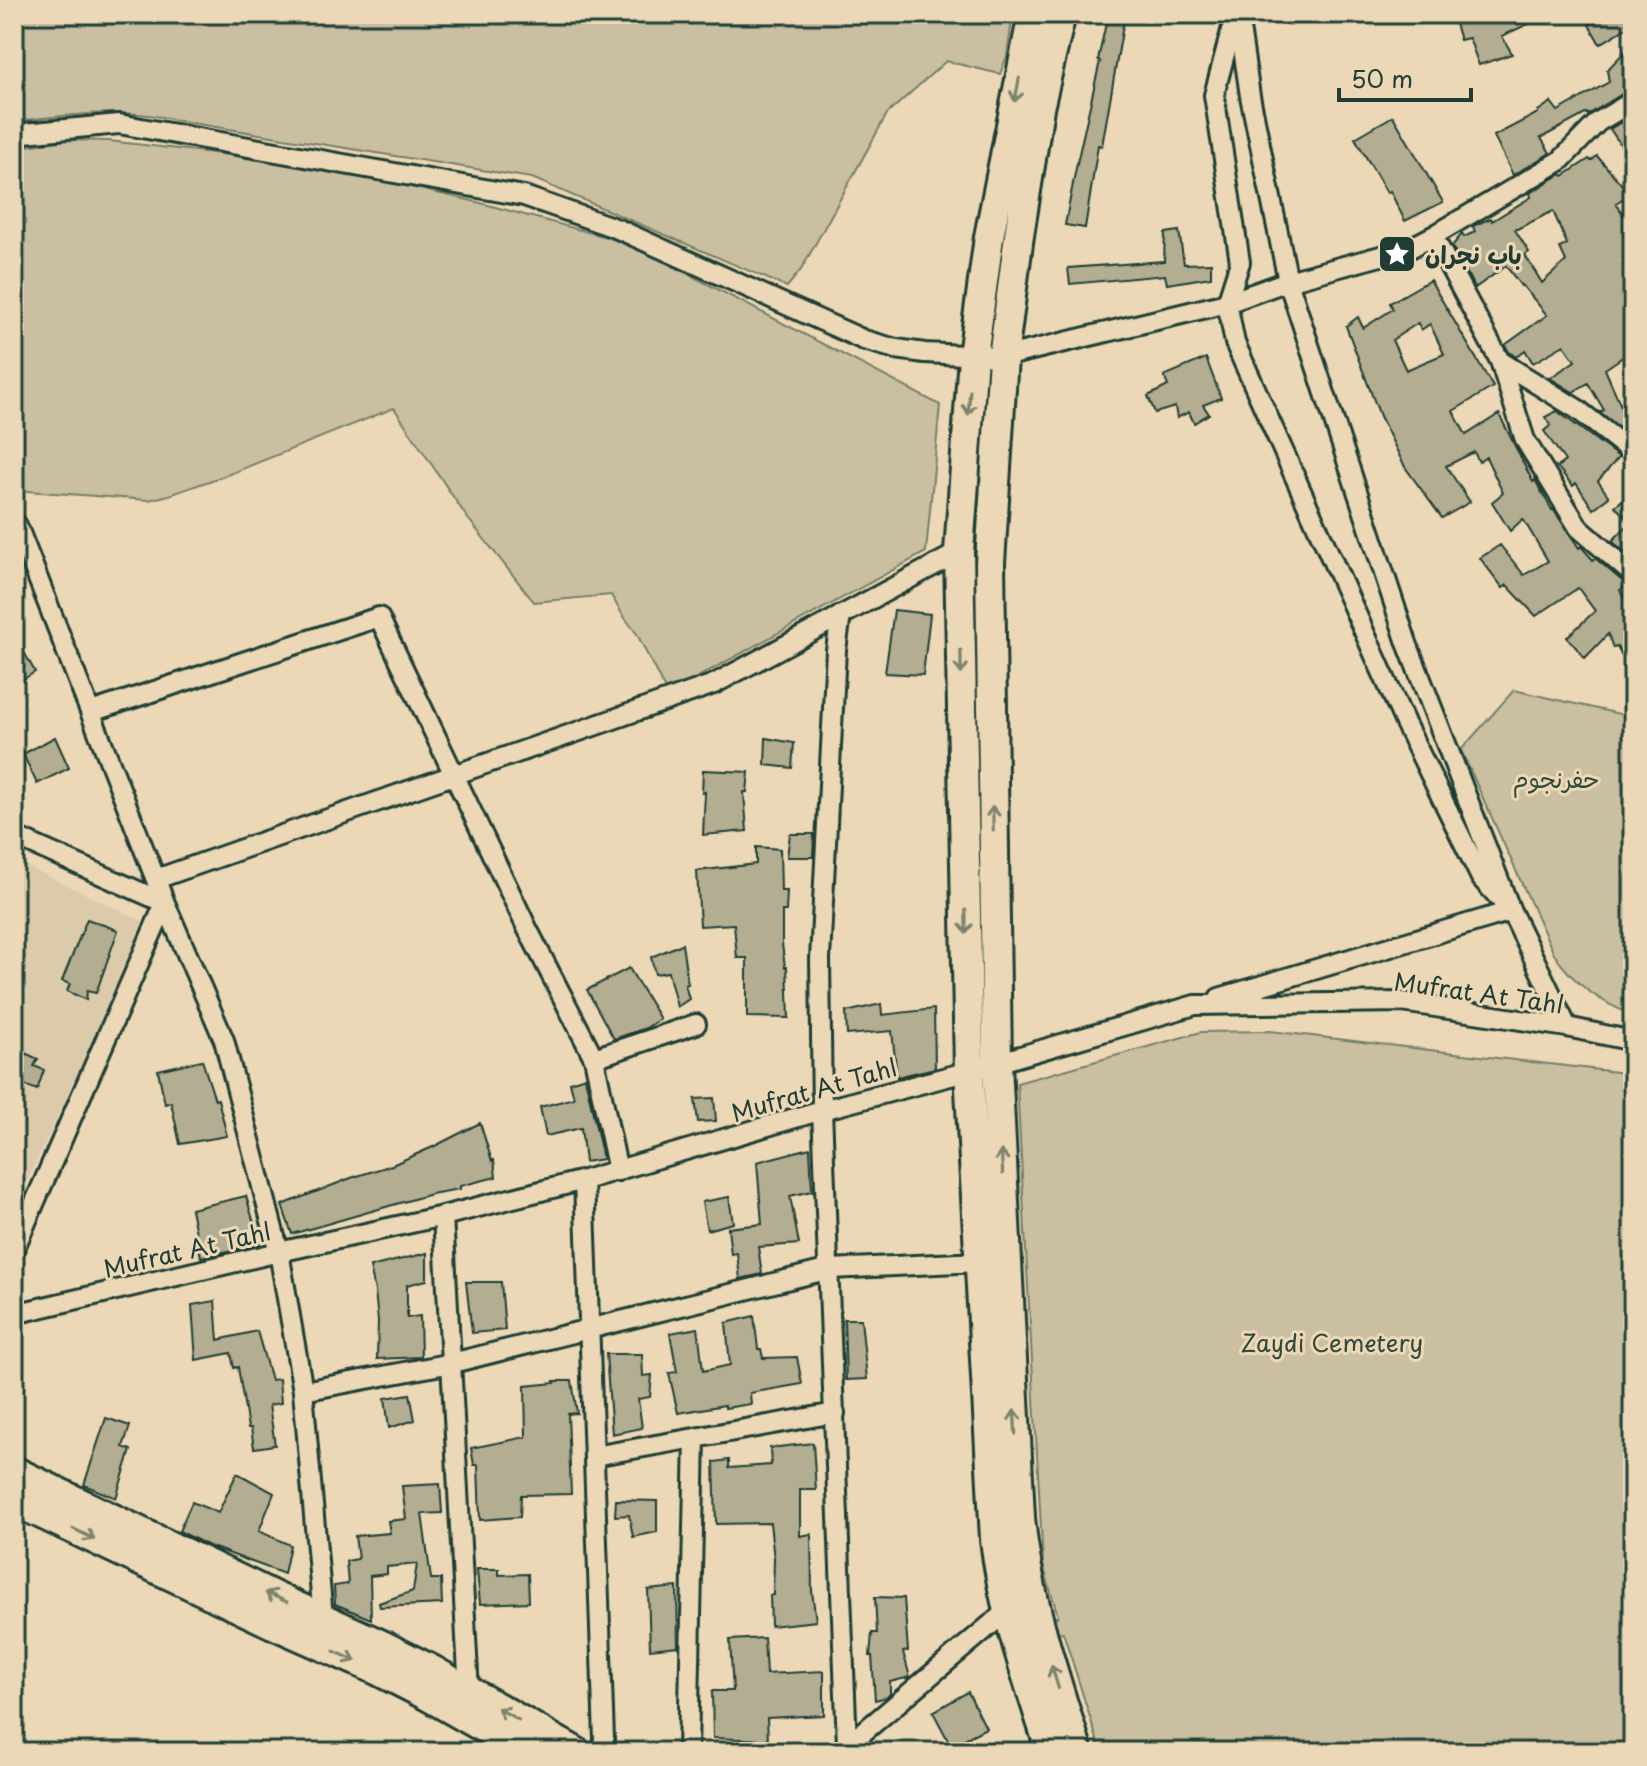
<svg xmlns="http://www.w3.org/2000/svg" width="1647" height="1766" font-family="'Playpen Sans','Playpen Sans Arabic',sans-serif">
<style>
.built{fill:#dbcbab}
.green{fill:#cabfa1;stroke:#747e6a;stroke-width:2}
.building{fill:#b3ad92;stroke:#1f3d34;stroke-width:2;fill-rule:evenodd}
.lines{fill:none;stroke-linecap:round;stroke-linejoin:round}
.minor-casing{stroke:#1f3d34;stroke-width:24}
.primary-casing{stroke:#1f3d34;stroke-width:34}
.path{stroke:#1f3d34;stroke-width:3;stroke-dasharray:8 6;stroke-linecap:butt}
.minor{stroke:#ecd8b6;stroke-width:18}
.primary{stroke:#ecd8b6;stroke-width:28}
.oneway{stroke:#7b836e}
.labels{text-anchor:middle;dominant-baseline:central;stroke-width:6;stroke-linejoin:round;paint-order:stroke}
.poi-label{font-size:24px;font-weight:bold;fill:#1f3d34;stroke:#ecd8b6;text-anchor:start}
.park-label{font-size:24px;fill:#304a3f;stroke:#ecd8b6}
.street-label{font-size:24px;fill:#1f3d34;stroke:#ecd8b6}
</style>
<rect width="100%" height="100%" fill="#ecd8b6"/>
<filter id="ink" filterUnits="userSpaceOnUse"><feTurbulence type="fractalNoise" baseFrequency=".0125" numOctaves="2"/><feDisplacementMap in="SourceGraphic" scale="16" xChannelSelector="R" yChannelSelector="G"/><feConvolveMatrix kernelMatrix="1 2 1 2 8 2 1 2 1" color-interpolation-filters="sRGB"/></filter>
<g filter="url(#ink)">
<path class="built" d="M14,860l133,63 -133,287z"/>
<path class="green" d="M14,14h999l-6,42 -7,18 -54,-13 -59,53 -86,156 -14,17 -255,-109 -353,-57c-54,-15 -110,-5 -165,0z
M66,140l43,1 199,23 169,38 133,36 38,15 292,152 -14,147 -259,142 -30,-60 -15,-20 -11,-19 -77,7 -68,-86 -72,-108 -162,65 -63,22 -20,5 -135,-10v-342z
M1514,690l119,27v298c-32,-12 -60,-32 -79,-61l-93,-204z
M1270,1031l363,43v678h-532l-38,-120 -7,1 -4,-13 6,-4 -15,-51 -26,-482 184,-51z"/>
<path class="building" d="M1108,14h17l-23,132 -4,-1 -13,83 -20,-3 12,-62 23,-102 -2,-1z
M1452,14h98l-48,22 10,18 -33,11 -10,-27 -9,2z
M1609,14h24v10l-33,20 -11,-19z
M1633,43v46l-6,2 -39,24 -1,-2 -46,25 9,15 -37,22 -19,-39 44,-23v-2l13,-9 7,9 51,-29 -2,-12z
M1633,115v48l-23,-34z
M1393,116l50,86 -38,19 -15,-30 -3,2 -32,-55z
M1597,156l33,38 -14,9 17,27v120l-28,19 22,51 6,-5v23l-33,-26 4,-2 -16,-27 -15,9 -23,-14 25,-17 -11,-16 -31,18 -8,-13 -9,7 -7,-5 -4,-7 42,-30 -25,-30 -1,1 -15,-20 -31,22 -23,-42 10,-12 2,3 11,-5 -2,-6 18,-8 1,3 39,-24 -1,-4 31,-19 2,2 26,-17 2,2zM1553,211l14,33 -7,4 6,13 -24,22 -17,-28 4,-3 -14,-22z
M1179,231l5,33 27,-1v14l-44,7 -2,-9 -95,9 -2,-16 96,-7 1,-28z
M1430,280l63,107 -40,24 13,24 33,-21 34,68 2,-2 17,30 1,-1 26,39 2,-2 12,14 2,-2 32,27 -7,5 13,27v60l-16,-30 -4,1 -5,-14 -23,24 -18,-21 28,-26 -17,-23 -42,28 -29,-31 -4,3 -23,-30 20,-13 24,30 24,-14 -25,-42 -13,12 -18,-29 11,-9 -17,-36 -7,5 -5,-10 -28,14 24,36 -28,16 -37,-51 -25,-51 -34,-90 12,-9 5,11 30,-19 -3,-6zM1418,323l3,7 9,-6 14,30 -38,16 -14,-30z
M1206,358l15,40 -18,7 6,9 -15,9 -5,-11 -12,6 -2,-11 -20,6 -7,-17 20,-10 -4,-10z
M1557,411l62,46 -21,24 11,16 -16,12 -17,-26 -3,3 -16,-19 8,-6 -21,-30 7,-6 -6,-8z
M1633,492v16l-9,8 -9,-10z
M1633,520v39l-21,-18z
M894,610l36,4 -7,61 -38,-2z
M14,634l21,38 -21,13z
M55,737l14,31 -32,16 -14,-30z
M766,738l28,5 -2,25 -27,-3z
M703,770l46,2 -2,20h-3l3,39 -44,4 2,-43 -3,1z
M790,834h24l-1,23h-26z
M756,847l24,2 1,42h6l-1,20h-4v33l3,23h2l2,51 -42,-1v-59h-10l-3,-34 -34,2 -3,-55 59,-7z
M87,919l31,11 -22,63 -9,-2 -1,9 -19,-9 3,-7 -8,-3z
M682,944l6,40 -3,1 4,14 -12,8 -9,-35 -13,2 -4,-17z
M629,968l31,51 -14,9 -32,11 -27,-49z
M881,1004l1,11 52,-6 1,59 -38,9 -5,-46 -45,4 -1,-23z
M14,1048l24,11 -4,7 10,4 -7,20 -23,-9z
M202,1060l13,40 3,-1 9,37 -47,8 -9,-42 -6,2 -7,-34z
M585,1077l18,82 -18,3 -4,-34 -35,8 -6,-29 34,-9 -4,-16z
M714,1098l2,23 -18,1 -3,-23z
M480,1123l12,38 2,-1 2,17 -36,9v3l-29,5 -139,40 -10,-29 69,-27 41,-13 43,-19z
M810,1148l2,43 -22,5 9,48 -41,3 4,27 -22,5 -3,-26 -6,1 -3,-26 34,-4 -5,-62z
M246,1196l14,48 -59,13 -10,-48z
M729,1197l4,26 -26,7 -5,-28z
M427,1253v27l-20,5v33l13,-2 1,41 -44,2 1,-38 -3,-30 -5,-24z
M466,1282h35l4,48 -33,3z
M215,1301l3,39 39,-9 14,49 8,-1 2,24 -12,2 6,40 -21,3 -3,-20h-3l-10,-61 -4,1 -3,-15 -35,7 -4,-55z
M754,1316l4,33h3l2,9 34,-1 5,27 -52,9 1,11 -26,4v-3l-47,8 -9,-40 8,-1 -7,-39 28,-5 5,43 27,-6 -4,-42z
M844,1319h17l6,60 -21,1z
M606,1354h36l1,22 9,-1 -2,22 -12,2 4,29 -30,6z
M554,1381h18l5,32 -9,1 3,80 -50,1 -1,22 -40,3 -2,-55h-4l-3,-17 55,-11 -1,-51 30,-3z
M410,1394l5,26 -26,8 -4,-30z
M106,1418l24,8 -7,21 8,3 -15,48 -32,-13z
M813,1443l3,47h-16v46l11,-2 1,57 4,30 -45,5 -1,-31h3l1,-36 -4,-36 -54,1 -2,-62 15,-2v8l42,-3 -1,-17z
M237,1473l37,20 -15,38 31,14 -6,29 -75,-28 -30,-15 13,-29 26,11z
M440,1484l2,29 -20,1 9,65h10l1,25 -62,3 -1,-4 34,-12 4,-27 -30,3v7l-17,2 1,43 -36,-15 -1,-18 14,-2 -2,-23 12,-2 -3,-23 35,-3 -2,-12 18,-2 -4,-33z
M616,1500l41,1v31l-24,5 -4,-22 -14,1z
M477,1569h22v6l29,-1 1,28 -49,2z
M677,1587l1,59 -28,3 -2,-59z
M875,1597l29,1 4,53 -5,1 7,25 -20,5v12l-3,3 -12,3 -3,-44h-2l2,-23h5z
M764,1638l2,36 58,-3v44l-57,3 1,22 -55,-2 -1,-47h21l-3,-51z
M968,1692l18,36 -35,18 -18,-34z"/>
<g class="lines">
<defs>
<path id="minor" d="M1235,16l-21,79 26,167 -13,41 8,40 170,380 76,155 30,33 56,116
M14,134l105,-10 405,72 94,33 246,111 32,9 29,4 78,4 224,-54 61,-22 122,-33 23,-12 127,-75 38,-39 35,-21
M1433,236l67,125 25,79 54,88 54,47
M1500,361l77,48 56,44
M14,523l3,2 148,378 59,137 55,212 24,139 20,227
M841,615l-5,35 -16,309 2,151 25,635
M91,712l288,-95 148,311 67,130 24,113
M14,836l151,67 -151,347
M156,879l558,-195 245,-132
M1219,998l292,-87 -104,-268 -119,-362 -38,-185 -12,-82
M594,1058l102,-34
M584,1180l20,559 -2,13
M443,1216l26,476
M14,1314l265,-62 164,-36 141,-36 238,-70 147,-39 226,-66 207,-3 165,25 66,14
M303,1391l149,-28 378,-94 150,-7
M594,1456l241,-43
M842,1750l166,-140
M688,1752l7,-314"/>
<path id="primary" d="M1033,14l-44,223 -16,119 -14,196 10,519 26,468c8,73 34,143 56,213
M1061,14l-22,94 -20,127 -16,122 -13,206 7,501 23,453c7,81 34,157 58,235
M14,1471l266,128 102,46 50,25 144,82
M14,1501l259,123 106,47 49,25 98,56"/>
</defs>
<use href="#minor" class="minor-casing"/>
<use href="#primary" class="primary-casing"/>
<path class="path" d="M1633,928c-9,9 -10,19 0,28"/>
<use href="#minor" class="minor"/>
<use href="#primary" class="primary"/>
</g>
<defs><path id="oneway-shaft" d="M-6 0H5M1.5-3L5.5 0L1.5 3" fill="none" stroke-width="1.6" stroke-linecap="round" stroke-linejoin="round" transform="scale(2)"/></defs>
<g class="oneway">
<use href="#oneway-shaft" transform="translate(1017 90) rotate(101)"/>
<use href="#oneway-shaft" transform="translate(969 403) rotate(94)"/>
<use href="#oneway-shaft" transform="translate(961 662) rotate(89)"/>
<use href="#oneway-shaft" transform="translate(993 818) rotate(-91)"/>
<use href="#oneway-shaft" transform="translate(966 922) rotate(89)"/>
<use href="#oneway-shaft" transform="translate(1002 1162) rotate(-93)"/>
<use href="#oneway-shaft" transform="translate(1015 1422) rotate(-93)"/>
<use href="#oneway-shaft" transform="translate(84 1534) rotate(26)"/>
<use href="#oneway-shaft" transform="translate(276 1597) rotate(-155)"/>
<use href="#oneway-shaft" transform="translate(345 1656) rotate(24)"/>
<use href="#oneway-shaft" transform="translate(1055 1677) rotate(-107)"/>
<use href="#oneway-shaft" transform="translate(508 1714) rotate(-151)"/>
</g>
</g>
<defs>
<symbol id="sight-square" viewBox="-11 -11 22 22"><rect x="-9" y="-9" width="18" height="18" rx="4" fill="#1f3d34" stroke="#ecd8b6"/><path d="M0-6L1.8-2.2L6-1.7L2.9 1.2L3.7 5.4L0 3.3L-3.7 5.4L-2.9 1.2L-6-1.7L-1.8-2.2Z" fill="#fff"/></symbol>
</defs>
<g fill-rule="evenodd">
<use href="#sight-square" x="1375" y="232" width="44" height="44"/>
</g>
<g class="labels">
<g class="poi-label">
<text x="1425" y="254">باب نجران</text>
</g>
<g class="park-label">
<text x="1556" y="778">حفرنجوم</text>
<text x="1332" y="1342">Zaydi Cemetery</text>
</g>
<g class="street-label">
<text transform="translate(1479 992) rotate(8)">Mufrat At Tahl</text>
<text transform="translate(814 1089) rotate(-16)">Mufrat At Tahl</text>
<text transform="translate(187 1249) rotate(-13)">Mufrat At Tahl</text>
</g>
</g>
<rect width="1647" height="1766" fill="none" stroke="#ecd8b6" stroke-width="48"/>
<rect x="24" y="24" width="1599" height="1718" fill="none" stroke="#1f3d34" stroke-width="3" filter="url(#ink)"/>
<path d="M1339 88v12h132v-12" fill="none" stroke="#1f3d34" stroke-width="4"/>
<text x="1351" y="88" font-size="24" fill="#1f3d34" stroke="#ecd8b6" stroke-width="6" paint-order="stroke">50 m</text>
</svg>
